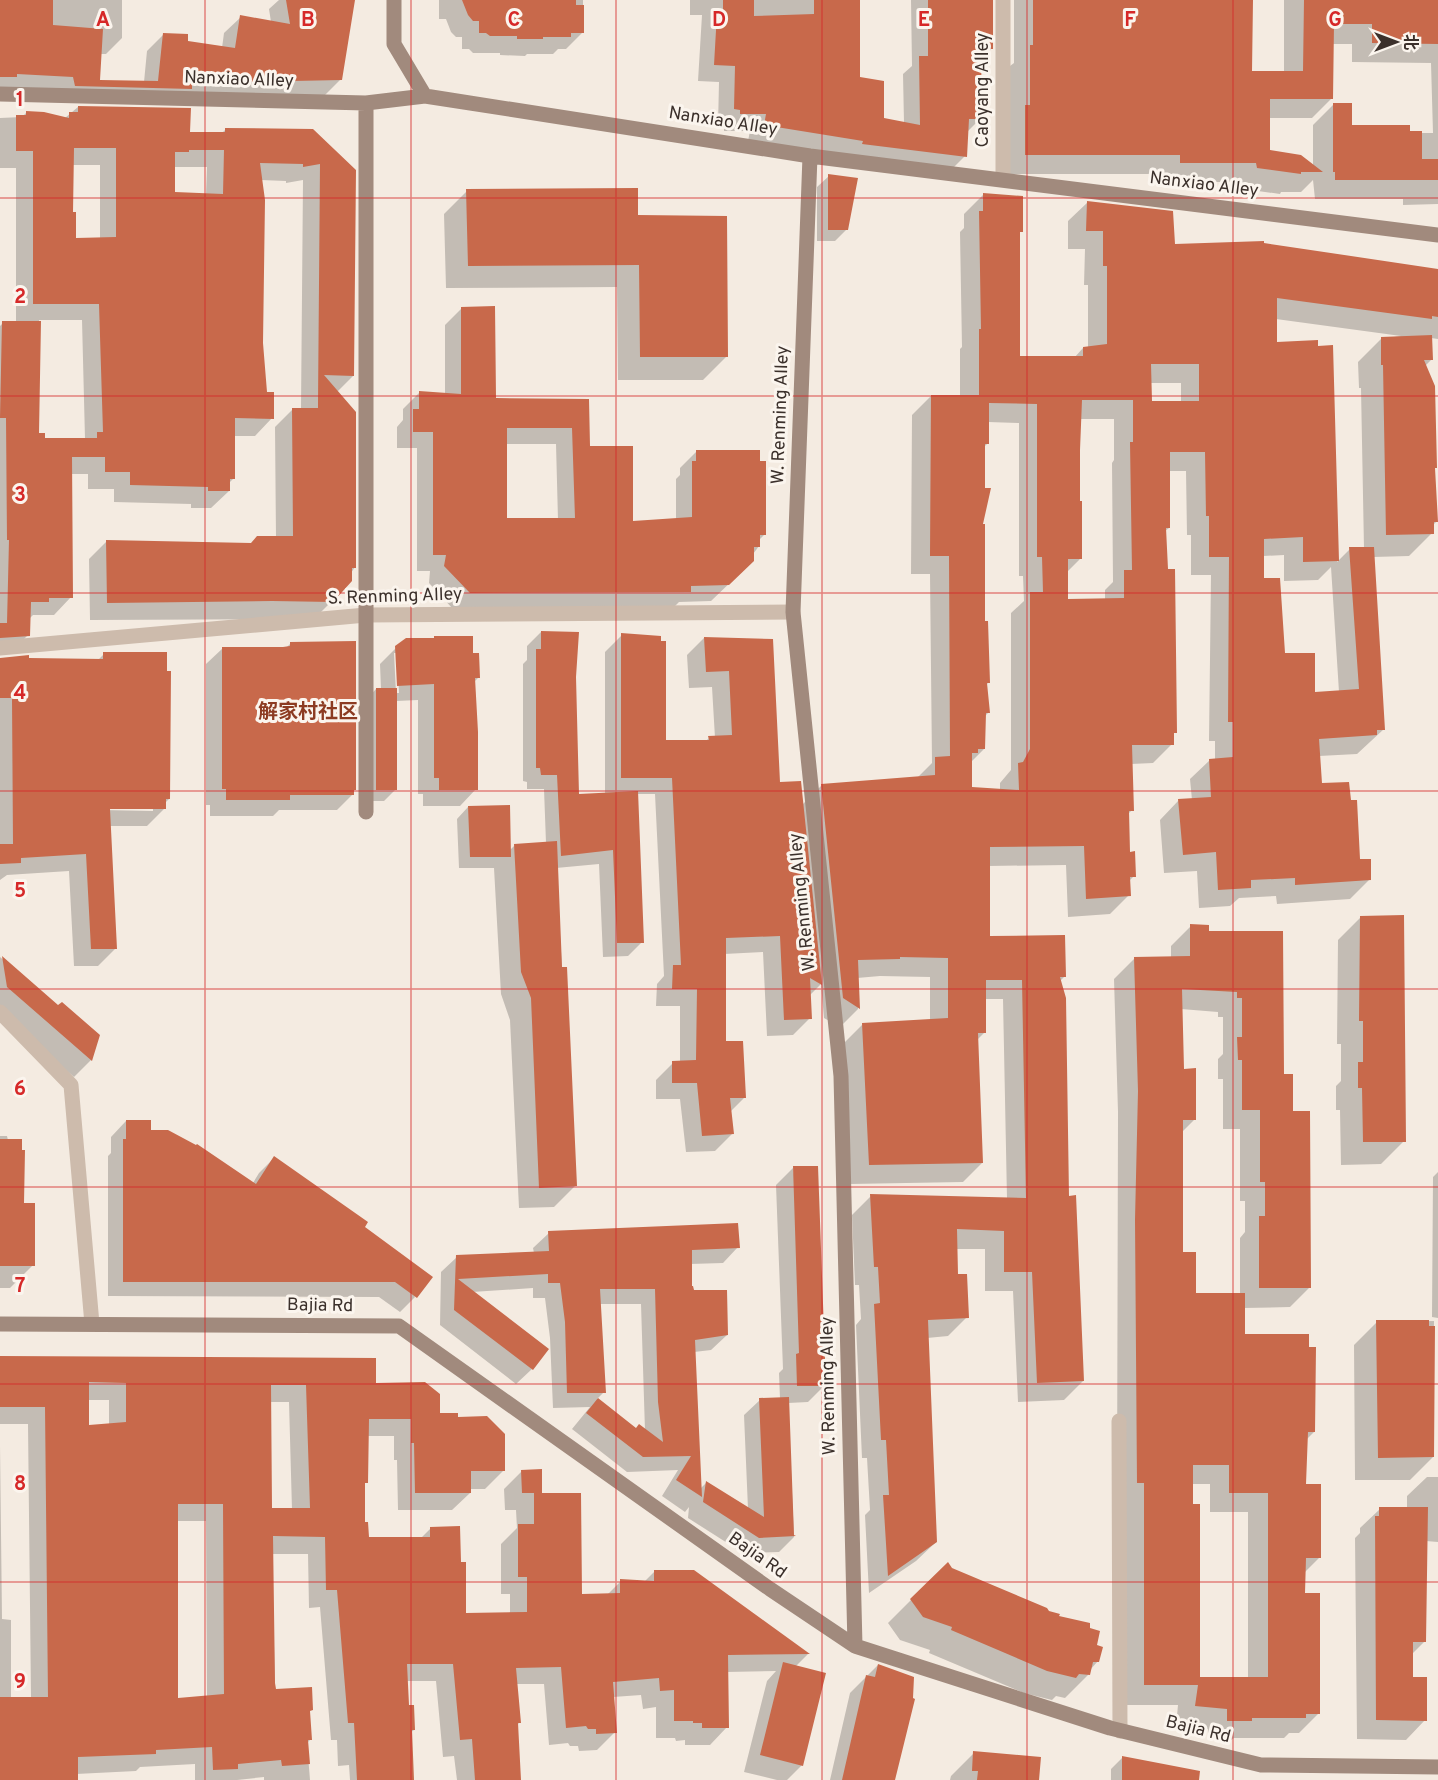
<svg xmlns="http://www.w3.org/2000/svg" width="1438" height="1780" font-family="Overpass,'Noto Sans SC',sans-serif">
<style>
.shadow{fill:#0003;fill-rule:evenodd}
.building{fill:#c8694b;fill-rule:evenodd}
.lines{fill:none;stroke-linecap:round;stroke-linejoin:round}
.street{stroke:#cdbbac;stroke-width:15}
.secondary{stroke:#a18a7d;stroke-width:15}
.grid{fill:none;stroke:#d62828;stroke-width:1.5;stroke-opacity:0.55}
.labels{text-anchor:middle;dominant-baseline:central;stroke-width:6;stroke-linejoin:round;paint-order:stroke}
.street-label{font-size:18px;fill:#3b302b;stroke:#fbf5ee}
.neighbourhood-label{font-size:20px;font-weight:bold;fill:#8c3b22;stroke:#fbf5ee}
.grid-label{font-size:20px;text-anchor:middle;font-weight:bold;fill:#d62828;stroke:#fbf5ee;stroke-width:6;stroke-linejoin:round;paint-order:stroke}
</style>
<rect width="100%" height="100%" fill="#f4ebe1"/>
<path class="shadow" d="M0,0h122v38l-16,16h-6l-1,27 45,1 3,-31 17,-17 22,8 36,6 2,-15 17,-16 30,5 -2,-13 10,-9h73l-12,80 -16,16 -324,-2z
M439,0h144v32l-17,17h-8l-5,5h-26l-2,2 -25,-1v-2h-27l-4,-4h-7v-12h-6l-5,-5 -5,-13h-7z
M690,0h169v78l23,41 22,4 -1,-49 9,-8 -1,-66h81l-1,49 -11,11v59l-13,13 -2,24 -17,17 -200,-32 2,-10h-26v-5h-6l1,-44 -21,-1 4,-66h-12z
M1014,0h238l-1,72h33v-72h154v204l-35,1v-6h-88l-2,-19 -12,12h-20l-1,2 -43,-6 -1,-6h-76l1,-8h-155l4,-108 4,-3zM1332,44h20v18l79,1 2,70h-25l-57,-7 -18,-21 -20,20v41l-45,-15v-33h44l20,-20z
M78,107l110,27h33l5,-5 128,41 -1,206 -16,16 18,175 -23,34 -18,18 -224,1 -1,-61 18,-18 144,3 25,-6 -1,-111 18,-18h8l2,-229 -17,3v-2l-25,-1 1,163 3,50 7,25 -17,18h-22v43l-4,4v8l-18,17h-20v-4l-77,-2v-13h-26v-15h-18l1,123 -17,18h-21l-4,4 -1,16 -17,17 -11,1v-327l3,-3h13v-155h-16v-50l22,-1 4,-4 39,5zM72,165h28v74h-26l-2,-25zM173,167h34l-1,28 -33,-1zM39,320h43l3,119 -41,1 -6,-5z
M829,176l18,53 -12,12h-18v-54z
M467,191l170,26 89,140 -23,23h-85l-1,-93 -171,1 -2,-74z
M984,194l37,37 -2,2v125h55l9,-10h5v-63h-4l1,-36h-17v-28l20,-19 85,43 90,-1 175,27v68l-7,-1 1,21 -7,7 12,155 -5,5v7l-23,23 -36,1 11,172 -27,25 -38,2 2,29 48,95 -19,19 -73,5 -1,-8 -37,2 -9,8 -31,2 -2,-37 -33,2 -4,-53 19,-20h13l-2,-21 20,-19h5v-19h-6l2,-166h-20v-40h-4l-1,-64h-17v57l-4,3 10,201 -3,3v9l-19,19 -22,1 1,46 -5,5 1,38 6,23 -5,5v14l-19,19 -42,3 -2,-52 -78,1v71l77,39 -5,5 7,216 16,184 -19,19 -46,2 -5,-111h-28v-42h-29l1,26 10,42 -19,19 -21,2 9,204 -20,19 -47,32 -4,-78 5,-5 -3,-52h-5l-6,-133 5,-6 -2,-34h-4l-3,-70 19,-19 136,3 -4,-200h-18v33l-8,8 5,123 -19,19 -113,2 -6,-141 19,-19 67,-3v-44l-50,-1 -23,2 1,31 -18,18 -16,-9 -3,-34 -12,12 1,22 -17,17 -26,1 -4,-84 -39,2v88l20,56 -14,14 2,22 -17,17 -29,1 -6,-53h-24v-19l17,-17 7,-1v-56h-24l1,-22 7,-8 -9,-182h-18l5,148 -14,14 -25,1 -4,-93 -43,4 19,318 -21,21 -35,1 -9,-188 -9,-26 -7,-126h-35l-2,-49 11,-12 42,43 5,-5 31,-2 -2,-54h-17v-7l-4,-1v-117l4,-4v-14l14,-14 33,45 4,118 27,-1v-142l17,-17 42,107h41l4,-4h6l-3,-51 -23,1 -2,-33 17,-17 67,3 8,143 23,21 19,-19 96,-8 15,-15 -2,-189h-19l1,-159 19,-19h29v-47l2,-2 -2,-115 4,-4v-14zM1276,319l125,17 -20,3 -23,23 1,26h2l3,161h-14l-13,13 -6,-215h-14l-41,-4zM1150,383h31v20h-31zM1080,419h34v41l-2,3 1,119 -8,8v10h-38v-28l13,-13zM988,422l31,1v153h4l1,25 -13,12v157l-11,13v7l-29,-2v-26l13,-13 1,-33 4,-4 -3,-27 2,-2 -4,-61 -3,-96 3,-79 4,-4zM1284,555v26l34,-1 13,-13 8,125 -25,1 -30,-38 -21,-75v-24z
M461,309l34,91h93l1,47 43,75 44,-2v-41l4,-4v-7l17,-17 67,84 -5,5v6l-23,31 -25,24 -32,1 -6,6 -220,1 -24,-26 1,-12h-13v-123h-20v-21l6,-7v-11l17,-17 25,2v-69zM506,444h50l2,76h-52z
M290,644l65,145 -2,5 -16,16h-58l-6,6h-63v-11h-4v-141l17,-16h63z
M396,648l75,7 7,23 -4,4 2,107 -16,17h-37v-12h-5v-94l-22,1v88l-12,12h-19v-100l11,-12h5l-1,-25zM394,653h3l2,40h-3z
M104,654l65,145 -4,4 -1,6 -17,17h-38l6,123 -17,17h-24l-5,-95 -62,4 -7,5v-221l98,1zM102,807l51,1v3l-51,-1z
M1361,917l43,224 -23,23 -40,1 -1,-55h-4v-24l5,-5v-37h-4l1,-104z
M1191,926l16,6h74l1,143 10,38 18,174 -20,20 -47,1v28l71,96 -8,8 -2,46 16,71 -16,16v21l15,119 -20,20h-10l-5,5h-50l-3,2h-23v-11l-32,-3 2,-21h-53l-8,-202 1,-391 -4,-133 20,-20 37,-1v-12zM1181,1009l37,3v5h5v37l-5,5v20h5v50h17v72h5v31l-5,6v56h-46l-13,-40v-121l13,-13 -11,-50zM1192,1484h18v28h38v166h-49z
M0,957l58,50 40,29 -7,24 -17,17 -74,-64z
M126,1121l127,62 6,-10 15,-15 89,69 52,70 -15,15 -21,-15 -271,-1v-140l3,-3v-16z
M0,1136h7l16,69 10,60 -23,23h-10z
M793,1168l32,217 -17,17 -20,1 6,134 -15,15 -36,1 -55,-35 1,-11 -4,5 -23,-16 16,-26 -51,2 -55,-43 18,-22 -37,1 -3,-70 -5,-40h-12v-10l-61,4 60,77 -16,15 -76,-59 1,-53 16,-15 77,-4 -1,-5 16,-15 189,14 -15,16 -33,1v24l37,47 -16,15 -17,2 6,137 6,-6 42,26 -4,-94 16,-15 20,-1 -1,-26 4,-4 -7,-184zM600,1304h41l4,127 -10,-1 -38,-31 7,-7z
M1438,1172v146l-6,-1 1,-140z
M1434,1321l-1,136 -23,23h-55l-1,-135 23,-23z
M0,1357l374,27 65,31 18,3 46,53 -18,18h-15v4l-18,17h-54l-1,-50h-3v-24h-27l-1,46 -3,3v38l4,16h53l11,-11 28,35 6,52 45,-1v-20h-9v-50l16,-16 -1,-18h-11l-1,-21 18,-18 19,23 39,102 27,-1 14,-14 23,1 11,-11 38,1 115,82 -13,13 7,98 -15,15h-10l-33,-8 23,-91 9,-10 -50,1 1,55 -17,18h-25v-5l-9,1 -1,-3h-19v-31l-13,2 -2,-14 -28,2 2,35 -18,18 -18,1 -1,-5h-8l-2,-3 -19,2 -5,-61h-28l3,39 -3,3 4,54h-63l-3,-24 -11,1 -7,-76h-30l1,26 7,23 -4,3 3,47h-63l-1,-15 -11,1 -1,-26h-6l-11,-133 -11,1 -1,-54h-36l3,137 33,21 3,27 -4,4 3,37h-46v-3l-27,3h-42v-16l-55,3 -4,4 -60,3v6h-76v-335l2,174 9,1v78h20l-3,-274h-28zM88,1400h21v25l-21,2zM270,1402h19l3,108 -21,-1zM177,1521h29l1,176 -31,3z
M1427,1477h11v65l-12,-1 -1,100 -14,14v23l14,42 -19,20 -49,-1 -2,-201 5,-5v-5l20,-19 27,-1v-12z
M947,1564l4,5 145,77 2,15 -8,9 -2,5 -23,23 -9,-2 -4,4 -28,-7 -95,-40 1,-3 -30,-10 -12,-17z
M878,1665l16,115h-64l20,-87z
M974,1753l64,27h-88l1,-4z
M1122,1758l59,22h-70v-11z"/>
<path class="building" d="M0,0h53v25l50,4 -3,51 58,1 5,-48 25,1v7l47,7 5,-33 50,9 -4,-24h69l-13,80 -150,3v6l-117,-3 -2,-9 -56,-3v3h-17z
M462,0h114v5h8v28h-13v4h-28v2h-26v-3h-27l-4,-3h-7v-12h-6l-5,-6z
M723,0h31v16l60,-2v-14h46v77l24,4v37l36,7 -1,-69h9v-56h65v49h-12l1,70h-13l-2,38 -105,-13 1,-3 -99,-16 2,-11h-26v-4l-6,-1 1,-43 -21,-1 3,-52 6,1z
M1033,0h220l-1,71h51l1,-71h134v44l-66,-1v-19h-38l-1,75h-63v51l31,5 22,17h-22v2l-44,-6 -1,-5h-76v-8h-155v-50h5v-60h3z
M1333,103h19v22h58v6h12v28h16v21h-103v-8h-2z
M78,106l113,2 -1,24h35v-4l88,1 43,41 -2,206 -30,-1 32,37v156h-4v13l-19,21 -61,-1 -165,2 -1,-63 145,3 6,-7h36l-1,-128h26v-5l2,-239 -17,3v-3l-43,-1 5,37 -2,143 4,49h7v27l-39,-1v61h-5v12h-22v-4l-78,-2v-13h-25v-15h-33l1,141h-24v4h-18l-1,34 -30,2v-15h7l2,-83h-2l-1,-122h-6l2,-97h39l-2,112h6v5h52v-6h6l-4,-128h-66v-153h-17v-36h10v-4l18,1 25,6v-6h9zM74,148h42v89l-40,1v-26h-3zM189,150h35l-1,44 -48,-2v-40h14z
M828,174l30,4 -10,52h-20z
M638,188v27l89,1 1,141h-88l-1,-92 -171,1 -2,-77z
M983,193l40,3v36h-3v124h63v-9l24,-3v-78h-4v-35h-17l1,-30 86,10 2,33 89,-3v2l174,26v48l-6,-1v3l-155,-21v44l41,-2v6l15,-1 6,216 -36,1v-25l-39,2v39h16l5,75h30v39l44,-3 -10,-142h25l11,183h-8v5l-58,4 3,44 27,-1 2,18h6l3,59h11v21l-76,5v-7l-44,2v8l-33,2 -2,-38 -33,3 -5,-56 33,-2 -2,-38 24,-2v-35h-5l1,-165h-20v-41h-3l-1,-64h-35v76h-4l2,41h7l2,164h-3v12h-42l2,66h-5l1,41 5,-1 1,26h-6l1,19 -45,3 -2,-53 -94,1v89l75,-1 1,42h-6l6,21 3,198 7,-1 8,186 -47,2 -5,-111h-28v-41l-47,-2 1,45h9l2,44 -41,2 9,222 -49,34 -5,-81h6l-3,-55h-5l-7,-136 6,-1 -2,-36h-4l-4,-73 156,4 -4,-218h-36v53h-8l5,130 -114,2 -7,-142 86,-5v-60l-48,-1v2l-42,1 2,49 -17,-11 -22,-214 114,-9v-18l15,-1 -1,-200h-19l1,-161h48v-66h2l-2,-118h4zM1151,364h48v37h-47zM1082,400h51v42h-3l2,128h-8v28l-56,1v-40h14v-58h-2v-51zM989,403l48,1v153h5l1,35h-13v157l-7,13 -5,1 1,27 -47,-3v-34h6v-4h7l1,-36h4l-3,-30h3l-2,-62h-3v-97h-2l8,-36h-6v-44h4z
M495,306l1,92 93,1 1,47h43v75l59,-4v-56h4v-11h64v11h6v74h-6v12h-6v14l-25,24 -38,1v6l-221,1 -26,-27 2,-11h-13v-123h-20v-23h6v-18l42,3v-87zM507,428h65l3,90h-68z
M1432,335l1,25h-9l11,26 2,82h-2l3,54h-4v12l-48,1 -3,-170h-2v-28z
M541,631l38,1 -3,45 3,117 59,-3 6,152h-27l-4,-93 -52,6 -4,-81h-16l-1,-7h-4v-119h5z
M621,633l40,3v5h5v99h43l-1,-4 24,-1 -3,-64 -23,1 -2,-35 69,2 7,143 21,-1 21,204 -12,-7 2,41 -28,1 -4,-84 -54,2v103h17l3,57h-16l4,36 -32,2 -5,-53h-25v-22l24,-1 1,-71h-25l1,-24h8l-9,-187h-51z
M434,636h39v17h6l1,25h-5l3,54v58h-39v-12h-5v-94l-37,2 -2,-40 11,-8h28z
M356,641v149h-2v5h-64v5h-64v-11h-4v-142h61l7,-1v-4z
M103,652h64v19h4l-1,128h-4v10h-56l7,140h-26l-5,-95 -65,4v5l-21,1v-20h13l-1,-146h-12v-40l29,-3v3l74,1z
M376,688h21v102h-21z
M510,805l1,52h-41l-2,-51z
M557,841l5,126h5l10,219 -38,2 -8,-190 -10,-26 -7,-128z
M1404,915l2,227h-43l-1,-54h-4v-26h5v-41h-4l1,-105z
M1190,924l19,1v6h74l1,143h9v37h17l1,177h-52v-72h6v-34h-5v-72h-18v-50h-4l-1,-23h5v-39h-5v-6l-55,-3 2,80 12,-1v52h-13v132h13v41h49v41h64v13h7l-1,85h-7l-2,52h15v74h-15l-1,35h15v121h-14v4h-54v3h-25v-12l-32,-3 3,-21h-54v-202h-7l-2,-263 3,-129 -4,-134 56,-1zM1193,1465h36v28h39v184h-68v-173h-7z
M2,956l56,49 4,-3 38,33 -8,26 -85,-74z
M126,1120h25v10h17l28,15 1,-1 59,40 18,-28 94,66 -3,5 68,50 -16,21 -22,-16h-272v-143h3z
M0,1139h22v11h3l-1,53h11v63h-35z
M793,1166h25l8,220h-29l-1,-32 3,-1z
M738,1223l2,25 -48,2v36h1l1,4h33l1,45 -33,5 7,157 -26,-17 15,-24 -48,1 -57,-44 12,-15 38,30 3,-4 24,18 -5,-40 -3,-113h-55l6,104h-39l-2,-71 -5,-39h-12v-9l-90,5 91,70 -16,21 -79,-60 2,-55 93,-4 -1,-20z
M1376,1320h53v6h6l-1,131 -56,1z
M0,1356l376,2v25l49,-1 15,12v19h18v4l29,-1 18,18v37h-34v22h-56l-1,-50h-3v-24h-42l-1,64h-3v39h3l1,15h61v-10l30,-1 1,36h5v51l61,-1v-35h-9v-53h16v-31h-12l-1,-23 21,-1v24h39l1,101 38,-1v-14l34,2v-11h40l116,84 -82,1 1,73h-27v-5h-9v-2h-19v-31l-14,1 -1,-13 -46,4 4,51 -21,1v-5h-8l-2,-3 -20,2 -5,-61 -45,1 5,55h-3l3,57h-46l-3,-41 -12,1 -7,-76h-46l2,41h5l1,25h-3l2,50h-57l-3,-57h-6l-11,-133h-11l-1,-53 -52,-1 2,147 1,6 36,-2 1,23 -3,1 2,29h-4l2,24 -28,2 -1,-6 -43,4v5l-25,1 -1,-23 -56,3v4l-78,3v23h-78v-83h48l-3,-290h-45zM89,1382l37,1v39l-37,3zM271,1385h35l4,123h-38zM178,1504h45l1,190 -46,4z
M789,1397l5,138 2,1 -37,2 -56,-36 3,-21 58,36 -5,-119z
M1379,1507h49l-2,135h-13v35h14v44l-51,-1 -1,-204h4z
M948,1562l4,6 95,40 2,3 11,3 -1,2 31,7v5l10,3 -3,14 6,2 -4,15h-6l-3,13 -11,-1 -3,4 -29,-7 -96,-41 1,-3 -29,-10 -13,-18z
M783,1662l43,11 -23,93 -43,-11z
M878,1664l36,13 -1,21 2,1 -20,81h-53l24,-105 9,2z
M973,1751l68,6 -2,23h-62l1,-9h-6z
M1122,1756l78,15 -1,9h-77z"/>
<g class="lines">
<path class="street" d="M1003,0v179
M0,648l366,-33 427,-3
M0,1012l71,73 21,239
M1119,1421l1,310"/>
<path class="secondary" d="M394,0v44l31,52
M0,94l366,9 59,-7 385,60 628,79
M366,103v709
M810,156l-17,456 48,464 14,570
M0,1324l399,2 371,263 85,57 255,82 151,37 177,2"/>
</g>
<path class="grid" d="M205,0v1780M411,0v1780M616,0v1780M822,0v1780M1027,0v1780M1233,0v1780M0,198h1438M0,396h1438M0,593h1438M0,791h1438M0,989h1438M0,1187h1438M0,1384h1438M0,1582h1438"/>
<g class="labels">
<g class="street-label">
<text transform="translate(239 80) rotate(2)">Nanxiao Alley</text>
<text transform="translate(983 90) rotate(-90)">Caoyang Alley</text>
<text transform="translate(723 122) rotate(9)">Nanxiao Alley</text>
<text transform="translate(1204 185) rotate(7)">Nanxiao Alley</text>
<text transform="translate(781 415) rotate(-88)">W. Renming Alley</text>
<text transform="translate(395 597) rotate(-2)">S. Renming Alley</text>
<text transform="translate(803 902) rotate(-96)">W. Renming Alley</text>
<text transform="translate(320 1306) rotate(1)">Bajia Rd</text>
<text transform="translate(829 1386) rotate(-91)">W. Renming Alley</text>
<text transform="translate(757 1556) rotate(35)">Bajia Rd</text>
<text transform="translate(1198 1730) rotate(14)">Bajia Rd</text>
</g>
<g class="neighbourhood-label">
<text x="308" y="713">解家村社区</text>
</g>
</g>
<g class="grid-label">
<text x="103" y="26">A</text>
<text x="308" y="26">B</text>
<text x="514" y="26">C</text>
<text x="719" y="26">D</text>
<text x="924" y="26">E</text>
<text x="1130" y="26">F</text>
<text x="1335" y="26">G</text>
<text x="20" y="106">1</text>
<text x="20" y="303">2</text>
<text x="20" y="501">3</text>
<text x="20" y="699">4</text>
<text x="20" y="897">5</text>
<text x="20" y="1095">6</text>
<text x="20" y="1292">7</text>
<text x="20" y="1490">8</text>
<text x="20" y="1688">9</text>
</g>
<g transform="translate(1396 42) rotate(90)" stroke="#fbf5ee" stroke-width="4.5" paint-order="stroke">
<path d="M0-4.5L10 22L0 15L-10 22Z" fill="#3b302b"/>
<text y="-9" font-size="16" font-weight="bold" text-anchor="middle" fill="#3b302b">北</text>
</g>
</svg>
